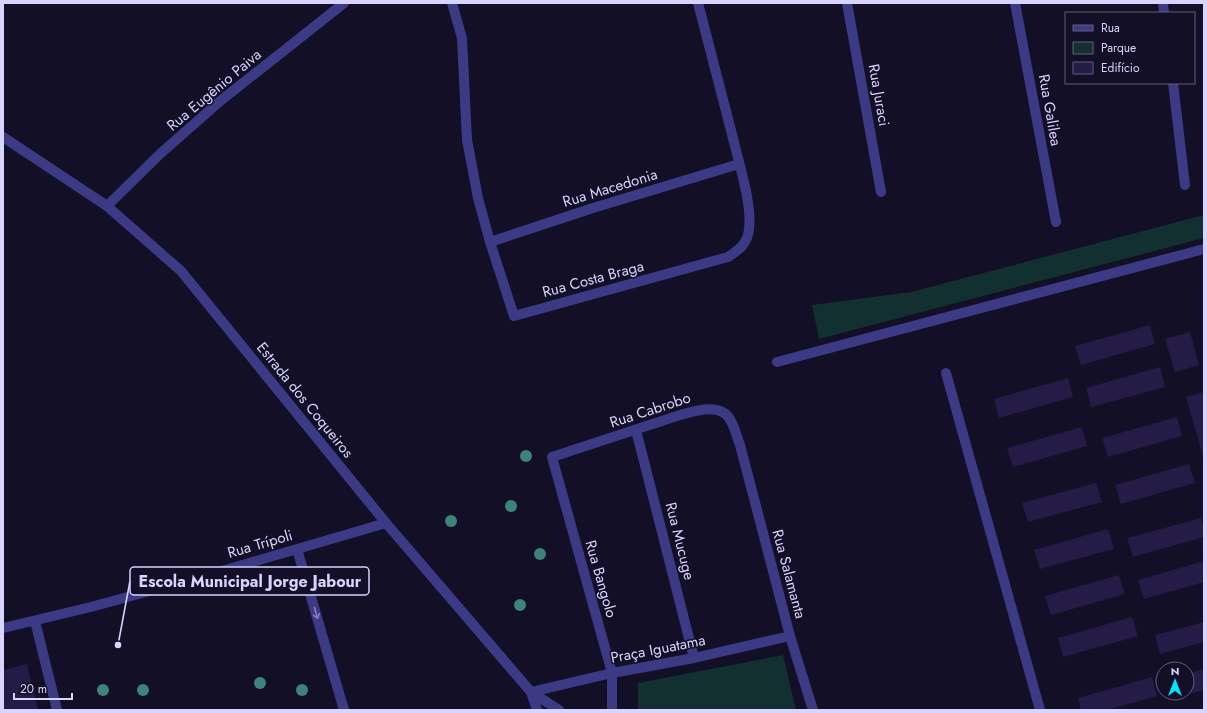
<svg xmlns="http://www.w3.org/2000/svg" width="1207" height="713" font-family="Jost,sans-serif">
<style>
.green{fill:#12302f}
.building{fill:#241b47}
.lines{fill:none;stroke-linecap:round;stroke-linejoin:round}
.minor{stroke:#3d3a85;stroke-width:10}
.tree{fill:#3d827b}
.oneway{stroke:#837fbc}
.labels{text-anchor:middle;dominant-baseline:central;stroke-width:3;stroke-linejoin:round;paint-order:stroke}
.street-label{font-size:15px;fill:#d9d4ff;stroke:#130f26}
.leader{fill:none;stroke:#d9d4ff;stroke-width:1.5}
.callout-dot{fill:#d9d4ff;stroke:#130f26;stroke-width:1.5}
.callout{fill:#130f26;stroke:#d9d4ff;stroke-width:1.5}
.callout-label{font-size:16px;text-anchor:middle;font-weight:bold;fill:#d9d4ff}
</style>
<rect width="100%" height="100%" fill="#130f26"/>
<path class="green" d="M1204,215v23l-385,101 -7,-34 99,-13z
M783,655l13,55h-158v-27z"/>
<path class="building" d="M1150,325l5,19 -74,21 -6,-19z
M1190,332l9,33 -24,7 -10,-33z
M1160,367l5,20 -74,20 -5,-19z
M1068,378l5,19 -74,21 -5,-19z
M1204,392v68l-18,-63z
M1177,417l5,19 -74,21 -6,-19z
M1082,427l5,19 -74,21 -6,-19z
M1189,464l6,19 -74,21 -6,-19z
M1096,483l6,19 -74,20 -6,-19z
M1201,518l3,9v10l-71,20 -6,-19z
M1108,529l6,20 -74,20 -6,-19z
M1204,561v21l-60,17 -6,-19z
M1119,575l6,19 -74,21 -6,-19z
M1132,617l6,19 -75,21 -5,-19z
M1204,622v20l-44,12 -5,-19z
M27,664l11,46h-35v-40z
M1204,669v21l-33,9 -2,-6h18v-19z
M1152,677l5,19 -50,14h-26l-3,-12z"/>
<g class="lines">
<path class="minor" d="M452,3l10,35 5,102 11,58 12,44 24,74 214,-59c11,-7 20,-14 21,-28 3,-25 -9,-61 -15,-87 -12,-46 -24,-93 -36,-139
M847,3l34,189
M1015,3l41,219
M1163,3l1,10
M1173,83l12,102
M3,137l104,69 74,65 205,252 145,169 28,18
M107,206l53,-52 59,-52 125,-99
M490,242l103,-34 146,-44
M777,362l427,-113
M946,373l94,337
M636,430l58,228
M297,549l47,161
M35,621l22,89
M3,628l88,-21 124,-34 171,-50
M531,692l81,-19 82,-15 96,-22
M531,692l6,18
M612,710v-37l-60,-216 128,-42c15,-4 42,-13 51,6 4,8 6,16 9,24l50,191 23,74"/>
</g>
<g class="tree">
<circle cx="526" cy="456" r="6"/>
<circle cx="511" cy="506" r="6"/>
<circle cx="451" cy="521" r="6"/>
<circle cx="540" cy="554" r="6"/>
<circle cx="520" cy="605" r="6"/>
<circle cx="260" cy="683" r="6"/>
<circle cx="103" cy="690" r="6"/>
<circle cx="143" cy="690" r="6"/>
<circle cx="302" cy="690" r="6"/>
</g>
<defs><path id="oneway-shaft" d="M-6 0H5M1.5-3L5.5 0L1.5 3" fill="none" stroke-width="1.6" stroke-linecap="round" stroke-linejoin="round"/></defs>
<use class="oneway" href="#oneway-shaft" transform="translate(316 613) rotate(74)"/>
<g class="labels">
<g class="street-label">
<text transform="translate(214 90) rotate(-40)">Rua Eugênio Paiva</text>
<text transform="translate(879 95) rotate(80)">Rua Juraci</text>
<text transform="translate(1050 110) rotate(80)">Rua Galilea</text>
<text transform="translate(610 188) rotate(-17)">Rua Macedonia</text>
<text transform="translate(593 279) rotate(-15)">Rua Costa Braga</text>
<text transform="translate(305 400) rotate(51)">Estrada dos Coqueiros</text>
<text transform="translate(650 410) rotate(-18)">Rua Cabrobo</text>
<text transform="translate(680 541) rotate(76)">Rua Mucuge</text>
<text transform="translate(260 544) rotate(-16)">Rua Trípoli</text>
<text transform="translate(789 574) rotate(75)">Rua Salamanta</text>
<text transform="translate(601 579) rotate(74)">Rua Bangolo</text>
<text transform="translate(658 649) rotate(-11)">Praça Iguatama</text>
</g>
</g>
<path class="leader" d="M118 645L130 581"/>
<circle class="callout-dot" cx="118" cy="645" r="4"/>
<rect class="callout" x="130" y="567" width="239" height="28" rx="4"/>
<g class="callout-label">
<text x="250" y="587">Escola Municipal Jorge Jabour</text>
</g>
<rect width="1207" height="713" fill="none" stroke="#d9d4ff" stroke-width="8"/>
<rect x="1065" y="12" width="130" height="72" fill="#130f26" stroke="#625e7d"/>
<rect x="1073" y="25" width="20" height="6" fill="#3d3a85" stroke="#625e7d"/>
<text x="1101" y="32" font-size="12" fill="#d9d4ff">Rua</text>
<rect x="1073" y="42" width="20" height="12" fill="#12302f" stroke="#625e7d"/>
<text x="1101" y="52" font-size="12" fill="#d9d4ff">Parque</text>
<rect x="1073" y="62" width="20" height="12" fill="#241b47" stroke="#625e7d"/>
<text x="1101" y="72" font-size="12" fill="#d9d4ff">Edifício</text>
<g transform="translate(1175 681)"><circle r="19" fill="#130f26" stroke="#625e7d"/>
<path d="M0-3L7 15L0 10L-7 15Z" fill="#00e5ff"/>
<text y="-6" font-size="11" font-weight="bold" text-anchor="middle" fill="#d9d4ff">N</text>
</g>
<path d="M14 693v6h58v-6" fill="none" stroke="#d9d4ff" stroke-width="2"/>
<text x="20" y="693" font-size="12" fill="#d9d4ff" stroke="#130f26" stroke-width="3" paint-order="stroke">20 m</text>
</svg>
